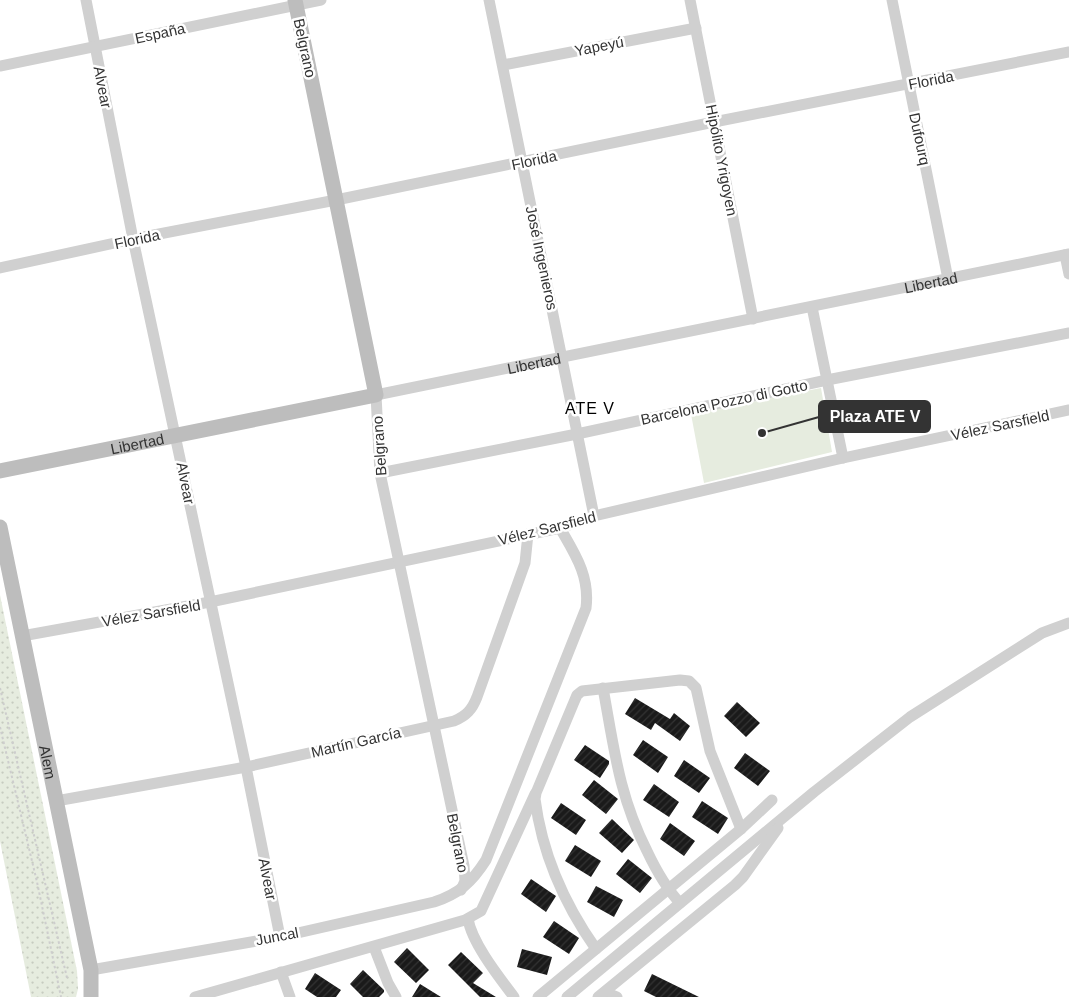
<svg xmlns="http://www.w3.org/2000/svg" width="1069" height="997" font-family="Arial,sans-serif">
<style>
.grass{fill:url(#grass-dots)}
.green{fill:#e6ecdf}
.building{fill:url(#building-hatch)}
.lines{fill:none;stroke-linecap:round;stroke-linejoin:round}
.path{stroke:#cdcdcd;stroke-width:2;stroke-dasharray:2.5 2.5;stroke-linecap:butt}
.minor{stroke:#d0d0d0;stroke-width:11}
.secondary{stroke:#bdbdbd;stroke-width:15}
.labels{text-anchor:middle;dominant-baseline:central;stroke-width:5;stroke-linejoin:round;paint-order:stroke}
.street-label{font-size:15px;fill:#333;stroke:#fff}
.neighbourhood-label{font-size:16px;letter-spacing:1px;fill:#000;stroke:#fff}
.leader{fill:none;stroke:#333;stroke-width:2}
.callout-dot{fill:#333;stroke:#fff;stroke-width:2}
.callout{fill:#333;stroke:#333;stroke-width:2}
.callout-label{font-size:16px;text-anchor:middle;font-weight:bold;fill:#fff}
</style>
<defs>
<pattern id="grass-dots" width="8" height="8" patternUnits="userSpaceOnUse" patternTransform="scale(1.25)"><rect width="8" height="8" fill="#e6ecdf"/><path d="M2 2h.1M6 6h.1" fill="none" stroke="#c6cbc0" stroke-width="1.8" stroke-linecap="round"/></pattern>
<pattern id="building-hatch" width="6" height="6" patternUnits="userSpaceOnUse" patternTransform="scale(1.25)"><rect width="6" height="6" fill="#1a1a1a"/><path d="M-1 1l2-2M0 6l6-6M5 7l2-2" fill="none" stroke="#333"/></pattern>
</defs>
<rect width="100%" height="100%" fill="#fff"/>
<path class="grass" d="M0,595l77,376 1,18 -2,8h-45l-31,-156z"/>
<path class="green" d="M821,388l11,64 -128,31 -13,-69z"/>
<path class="building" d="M635,698l35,21 4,-6 16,13 -10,15 -25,-18 -4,7 -26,-16z
M737,702l23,21 -14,14 -22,-21z
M643,740l25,17 -10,16 -25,-18z
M585,745l24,16v3l-9,14 -26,-18z
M745,753l25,18 -12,15 -24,-18z
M684,760l26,18 -11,15 -25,-17z
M594,780l24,19 -12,15 -24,-19z
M654,784l25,18 -10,15 -26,-17z
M702,801l26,17 -10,16 -26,-17z
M561,803l25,17 -10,15 -25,-17z
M612,819l22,21 -12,13 -23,-20z
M670,823l25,18 -11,15 -24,-17z
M575,845l26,16 -10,16 -26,-16z
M628,859l24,19 -12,15 -24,-19z
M531,879l25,17 -10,16 -25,-18z
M596,886l27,14 -9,17 -27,-15z
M554,921l25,17 -10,16 -26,-17z
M407,948l22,22 -13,13 -22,-21z
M522,949l30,8 -5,18 -30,-8z
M461,952l22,21 -10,10 23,14h-16l-32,-32z
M363,970l21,20v2l-5,5h-16l-13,-13z
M315,973l26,17 -5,7h-19l-12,-8z
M652,974l47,23h-43l-12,-6z
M420,984l21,13h-29z"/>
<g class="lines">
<path class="path" d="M0,688l67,290
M0,727l37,155 24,115"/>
<g class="minor">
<path d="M86,0l47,239 113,528 34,170"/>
<path d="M489,0l105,516"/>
<path d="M690,0l63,319"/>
<path d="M892,0l56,279"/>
<path d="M503,65l193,-37"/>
<path d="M0,66l321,-66"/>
<path d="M1065,255l4,19"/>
<path d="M0,268l133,-29 203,-39 378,-78 355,-70"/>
<path d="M812,307l31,151"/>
<path d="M380,473l197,-39 250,-54 242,-47"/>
<path d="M22,636l188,-34 350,-74 34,-12 249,-58 226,-48"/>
<path d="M603,688c11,60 16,108 44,163 9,19 19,37 33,52"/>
<path d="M56,801l190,-34 208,-46c12,-5 18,-11 23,-24l48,-134 3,-29"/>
<path id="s1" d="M461,890l4,-9 -1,-15 -84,-393 -4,-78 693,-141"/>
<path d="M468,919c4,24 31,58 46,78"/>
<path d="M374,947l14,36 8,14"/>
<path d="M596,949c-31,-44 -54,-96 -61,-150l1,-6 38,-91 3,-7 5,-4 98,-11 9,1 7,7 14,63 31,78"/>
<path d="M91,970l189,-33 154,-35c25,-8 38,-20 52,-42l100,-252c4,-32 -11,-54 -26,-80"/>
<path d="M281,972l9,25"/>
<path d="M605,992l12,5"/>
<path d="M195,997l270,-77 16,-9 54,-117"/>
<path d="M538,997l203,-168 31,-29"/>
<path d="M567,997l247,-205 96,-75 132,-84 27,-10"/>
<path d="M598,997l137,-112 8,-8 35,-49"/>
</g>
<g class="secondary">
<path id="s2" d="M0,471l376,-76 -81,-395"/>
<path id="s3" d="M0,527l91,443v27"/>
</g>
</g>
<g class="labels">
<g class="street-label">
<text transform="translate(160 33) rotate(-12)">España</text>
<text transform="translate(599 46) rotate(-11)">Yapeyú</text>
<text transform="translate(305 48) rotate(78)">Belgrano</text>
<text transform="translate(931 80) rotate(-11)">Florida</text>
<text transform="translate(103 87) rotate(79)">Alvear</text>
<text transform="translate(920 139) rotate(78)">Dufourq</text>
<text transform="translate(534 160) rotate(-12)">Florida</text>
<text transform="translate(722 160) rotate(79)">Hipólito Yrigoyen</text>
<text transform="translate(137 239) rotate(-12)">Florida</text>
<text transform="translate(542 258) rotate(78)">José Ingenieros</text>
<text stroke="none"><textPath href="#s1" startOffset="1071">Libertad</textPath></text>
<text stroke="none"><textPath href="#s1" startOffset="666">Libertad</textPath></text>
<text transform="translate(724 402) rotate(-12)">Barcelona Pozzo di Gotto</text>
<text transform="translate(1000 425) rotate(-12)">Vélez Sarsfield</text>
<text stroke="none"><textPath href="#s2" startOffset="140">Libertad</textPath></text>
<text transform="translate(379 446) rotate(-94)">Belgrano</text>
<text transform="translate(186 483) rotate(79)">Alvear</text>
<text transform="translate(547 528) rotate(-14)">Vélez Sarsfield</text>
<text transform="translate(151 613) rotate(-10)">Vélez Sarsfield</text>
<text transform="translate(356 742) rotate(-13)">Martín García</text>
<text stroke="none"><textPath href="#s3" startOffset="240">Alem</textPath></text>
<text transform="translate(458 843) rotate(79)">Belgrano</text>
<text transform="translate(268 879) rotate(79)">Alvear</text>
<text transform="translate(277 936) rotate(-11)">Juncal</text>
</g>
<g class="neighbourhood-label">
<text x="590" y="408">ATE V</text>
</g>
</g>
<path class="leader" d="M762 433L819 417"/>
<circle class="callout-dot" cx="762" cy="433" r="5"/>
<rect class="callout" x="819" y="401" width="111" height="31" rx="5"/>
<g class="callout-label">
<text x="875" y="422">Plaza ATE V</text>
</g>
</svg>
